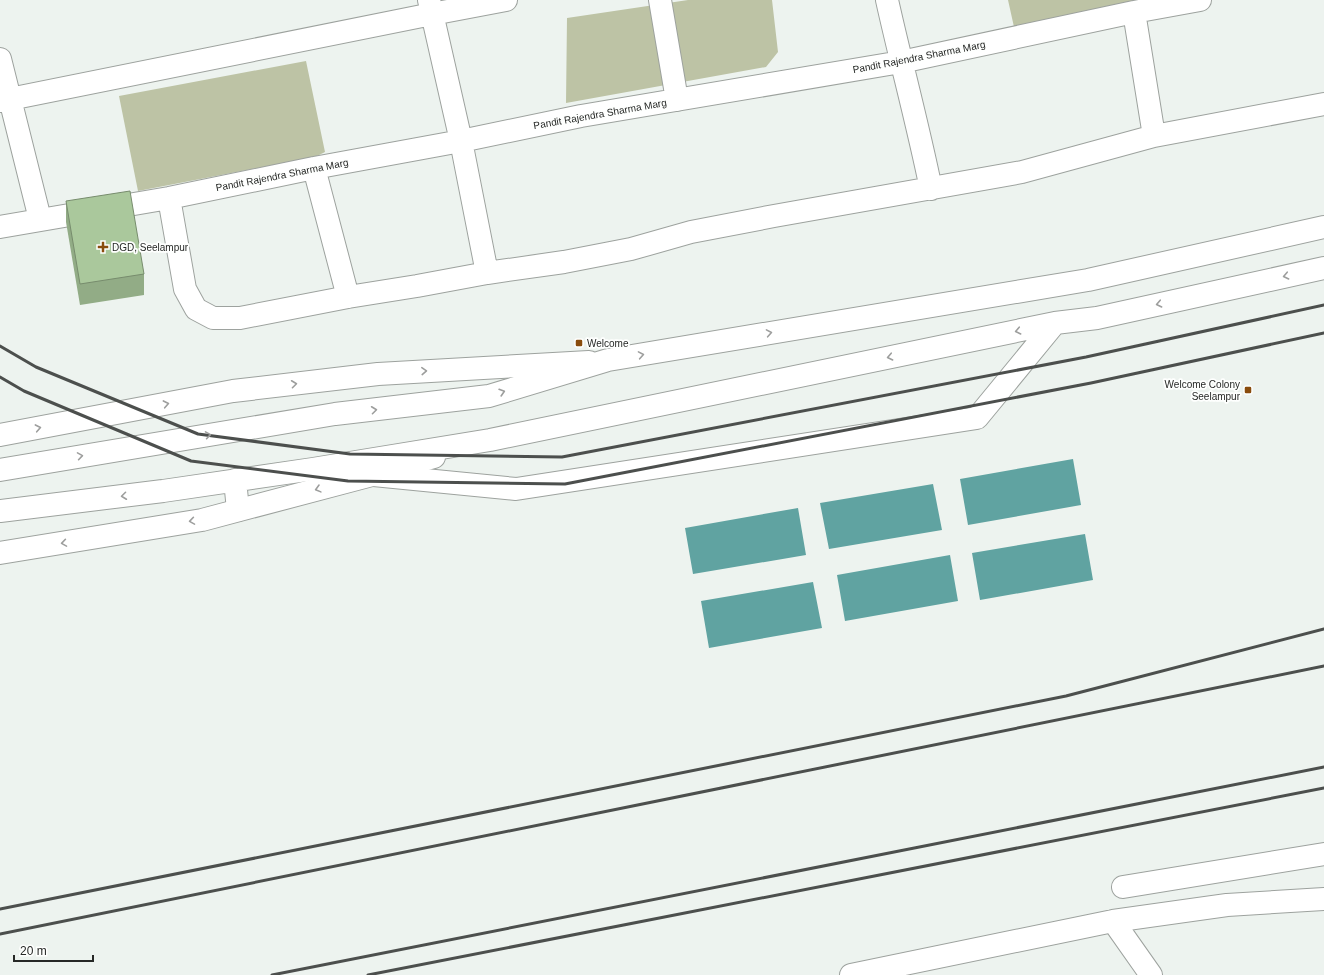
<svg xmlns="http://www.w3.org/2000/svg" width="1324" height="975" font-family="Helvetica,sans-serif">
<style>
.green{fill:#bdc3a5}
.water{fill:#60a3a1}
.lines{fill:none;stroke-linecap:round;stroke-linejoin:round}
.street-casing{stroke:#9da29e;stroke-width:24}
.secondary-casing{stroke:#9da29e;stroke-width:24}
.highway-casing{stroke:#9da29e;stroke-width:24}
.street{stroke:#fff;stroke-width:22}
.secondary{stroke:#fff;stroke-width:22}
.highway{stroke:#fff;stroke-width:22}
.rail{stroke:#4c4f4d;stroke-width:3}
.wall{fill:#92ac86}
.building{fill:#aac89c;stroke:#778c6d}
.oneway{stroke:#9d9e9d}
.poi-dot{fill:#894c0d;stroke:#fefffe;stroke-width:1.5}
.labels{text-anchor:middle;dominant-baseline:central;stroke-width:3.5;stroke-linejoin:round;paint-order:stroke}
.street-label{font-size:10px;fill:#262826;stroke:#fefffe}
.poi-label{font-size:10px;fill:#262826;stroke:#fefffe;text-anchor:start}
</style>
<rect width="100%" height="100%" fill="#edf3ef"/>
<path class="green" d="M688,0h84l6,52 -12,15 -200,36 1,-85z
M1008,0h136l-130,27z
M306,61l19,91 -10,5 -177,34 -19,-95z"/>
<path class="water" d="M1073,459l8,46 -113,20 -8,-46z
M933,484l9,46 -113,19 -9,-46z
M798,508l8,47 -113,19 -8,-46z
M1085,534l8,46 -113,20 -8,-47z
M950,555l8,46 -113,20 -8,-46z
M813,582l9,46 -113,20 -8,-47z"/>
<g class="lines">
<defs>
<path id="street" d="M429,0l32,141 26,132
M660,0l17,100
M887,0c14,63 31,125 44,189
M1134,12l20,124
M0,59l40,160
M0,101l432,-87 74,-14
M314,168l34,129
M169,198l16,91 11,20 17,9h27l108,-21 69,-11 70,-13 77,-11 67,-13 60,-17 83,-16 248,-44 132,-36 170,-32
M0,227l169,-29 145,-30 147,-27 120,-25 320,-54 233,-50 66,-12
M1123,887l201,-33
M1113,921l38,54
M851,975l262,-54 114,-16 97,-6"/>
<path id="secondary" d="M0,435l233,-44 145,-17 211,-12
M0,553l202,-33 170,-45 62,-18"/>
<path id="highway" d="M0,470l335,-56 154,-18 119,-36 480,-80 236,-53
M343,472l173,17 461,-71 78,-95
M235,480l3,30
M0,511l163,-20 150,-22 177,-29 565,-117 42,-5 227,-50"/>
</defs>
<use href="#street" class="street-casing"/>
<use href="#secondary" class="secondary-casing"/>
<use href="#highway" class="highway-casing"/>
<use href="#street" class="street"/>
<use href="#secondary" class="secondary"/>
<use href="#highway" class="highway"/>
<path class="rail" d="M0,346l36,21 162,67 152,20 212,3 524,-100 238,-52
M0,377l24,14 167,70 157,20 217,3 526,-101 233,-50
M0,909l1066,-213 258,-67
M0,934l1324,-268
M272,975l1052,-208
M368,975l956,-187"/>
</g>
<path class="wall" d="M66,201l78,73v21l-64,10 -14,-83z"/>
<path class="building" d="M130,191l14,83 -64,10 -14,-83z"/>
<defs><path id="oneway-chevron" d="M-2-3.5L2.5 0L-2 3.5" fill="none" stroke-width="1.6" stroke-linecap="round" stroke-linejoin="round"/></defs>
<g class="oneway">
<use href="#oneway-chevron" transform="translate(1286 276) rotate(168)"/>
<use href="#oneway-chevron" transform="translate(1159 304) rotate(168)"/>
<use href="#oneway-chevron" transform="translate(1018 331) rotate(168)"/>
<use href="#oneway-chevron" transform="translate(769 333) rotate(-10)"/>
<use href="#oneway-chevron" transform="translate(641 355) rotate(-10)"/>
<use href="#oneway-chevron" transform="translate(890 357) rotate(168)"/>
<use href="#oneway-chevron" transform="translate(424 371) rotate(-3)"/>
<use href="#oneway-chevron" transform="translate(294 384) rotate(-7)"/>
<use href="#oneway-chevron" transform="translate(502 392) rotate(-17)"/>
<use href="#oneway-chevron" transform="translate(166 404) rotate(-11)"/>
<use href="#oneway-chevron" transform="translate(374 410) rotate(-7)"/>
<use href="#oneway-chevron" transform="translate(38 428) rotate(-11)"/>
<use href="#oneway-chevron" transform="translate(208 435) rotate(-9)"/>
<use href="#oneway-chevron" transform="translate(80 456) rotate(-9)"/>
<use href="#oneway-chevron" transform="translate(318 489) rotate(165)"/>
<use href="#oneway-chevron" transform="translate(124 496) rotate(173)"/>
<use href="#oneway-chevron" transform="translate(192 521) rotate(171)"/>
<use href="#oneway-chevron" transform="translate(64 543) rotate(171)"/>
</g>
<g class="poi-dot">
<path d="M101 241h4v4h4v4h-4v4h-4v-4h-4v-4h4z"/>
<rect x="575" y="339" width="8" height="8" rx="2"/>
<rect x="1244" y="386" width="8" height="8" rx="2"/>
</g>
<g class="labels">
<g class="street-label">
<text transform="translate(919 57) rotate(-11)">Pandit Rajendra Sharma Marg</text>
<text transform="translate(600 114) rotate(-10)">Pandit Rajendra Sharma Marg</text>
<text transform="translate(282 175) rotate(-11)">Pandit Rajendra Sharma Marg</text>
</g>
<g class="poi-label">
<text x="112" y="247">DGD, Seelampur</text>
<text x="587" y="343">Welcome</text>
<text x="1240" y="384" text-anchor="end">Welcome Colony<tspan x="1240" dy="12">Seelampur</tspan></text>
</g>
</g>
<path d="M14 955v6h79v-6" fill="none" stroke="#262826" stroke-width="2"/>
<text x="20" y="955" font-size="12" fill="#262826" stroke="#fefffe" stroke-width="3" paint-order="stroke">20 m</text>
</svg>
